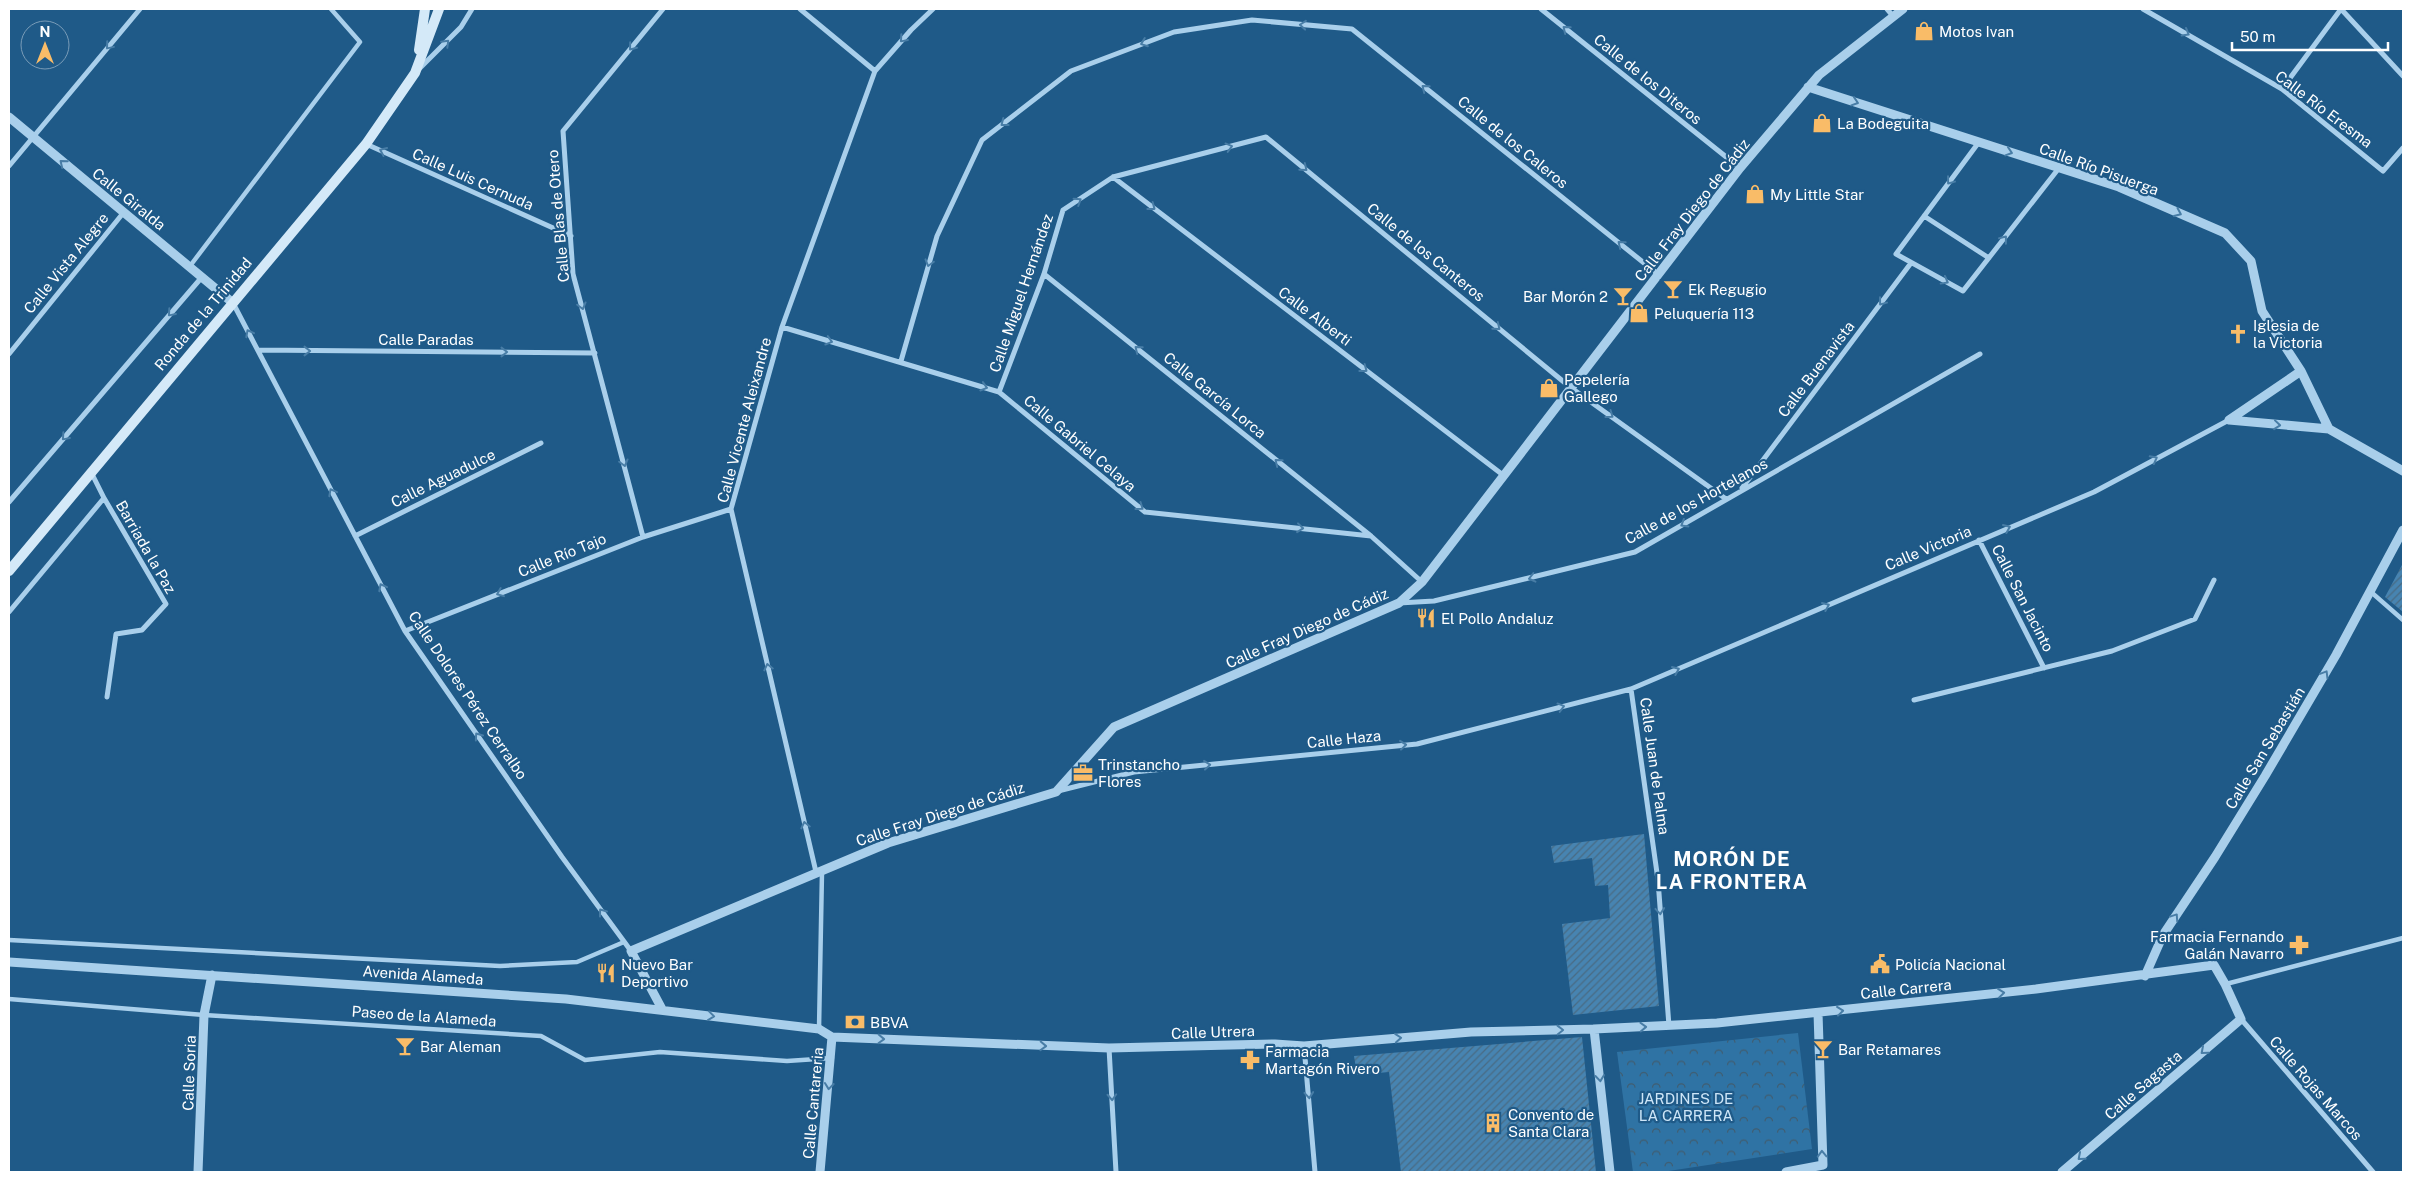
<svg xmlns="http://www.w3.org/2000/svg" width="2412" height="1181" font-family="'Public Sans',sans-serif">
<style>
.park{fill:url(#park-crowns)}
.building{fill:url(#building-hatch)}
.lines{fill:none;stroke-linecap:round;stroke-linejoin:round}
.pedestrian{stroke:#a9cfeb;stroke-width:4.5}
.minor{stroke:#a9cfeb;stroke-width:5}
.tertiary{stroke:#a9cfeb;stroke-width:9}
.secondary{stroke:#d4e9f8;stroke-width:10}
.oneway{stroke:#487da6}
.labels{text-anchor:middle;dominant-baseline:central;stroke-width:4.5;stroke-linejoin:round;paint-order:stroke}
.poi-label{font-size:15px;fill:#fff;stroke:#1f5a88;text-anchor:start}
.street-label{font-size:15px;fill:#fff;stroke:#1f5a88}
.park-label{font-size:15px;fill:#cee6f8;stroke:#1f5a88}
.district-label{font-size:20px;font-weight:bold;letter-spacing:1px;fill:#fff;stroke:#1f5a88}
</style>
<defs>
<pattern id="park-crowns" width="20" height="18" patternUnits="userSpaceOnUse" patternTransform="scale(1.25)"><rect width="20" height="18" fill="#2f73a4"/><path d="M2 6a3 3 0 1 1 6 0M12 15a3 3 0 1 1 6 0" fill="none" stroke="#405c6f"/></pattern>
<pattern id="building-hatch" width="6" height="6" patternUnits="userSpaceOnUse" patternTransform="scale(1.25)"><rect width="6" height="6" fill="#4784b1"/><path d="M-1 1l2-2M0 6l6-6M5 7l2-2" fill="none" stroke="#496b84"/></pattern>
</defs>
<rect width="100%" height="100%" fill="#1f5a88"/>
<path class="park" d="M1798,1033l14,116 -150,23h-29l-16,-120z"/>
<path class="building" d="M2403,563v49l-18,-15z
M1644,834l15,172 -86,9 -11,-91 48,-6 -2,-33 -13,1 -3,-28 -38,5 -3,-17z
M1582,1037l14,135h-195l-12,-100 -32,3 -3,-19z"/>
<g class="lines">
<path class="pedestrian" d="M190,266l170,-224 -29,-33
M2371,592l32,28
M9,940l491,26 77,-4 47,-20
M2226,984l177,-46
M9,999l195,16 337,21 44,24 75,-8 127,9 45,-3
M819,1029l3,-157"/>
<path class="minor" d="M800,9l75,62
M1541,9l199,159
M1887,9l6,7
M2143,9l139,80 101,82 20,-23
M2341,9l62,67
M419,69l42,-42 11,-18
M2282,89l59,-80
M1979,142l-83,112 67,37 96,-123
M366,144l205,92
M9,166l131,-157
M1113,177l390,298
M1924,216l65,42
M1044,274l327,262 51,46
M233,303l172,328 157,226 69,94
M782,327l217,65 146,120 226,24
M258,350l337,3
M9,354l115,-142
M901,361l36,-125 45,-96 89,-69 103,-39 78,-12 100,9 307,246
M999,392l45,-118 19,-64 50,-33 153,-40 304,250 156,112
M1742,488l169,-225
M104,498l62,106 -24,26 -26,4 -9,63
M9,502l193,-225
M355,536l186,-93
M643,537l-70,-263 -10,-143 100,-122
M1979,540l65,128
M1399,603l35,-2 201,-49 345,-198
M9,612l95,-114 -13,-26
M405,631l238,-94 88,-28
M1631,689l27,191 11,146
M1914,700l198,-49 83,-32 19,-39
M1058,791l76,-19 283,-28 214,-55 463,-197 135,-72
M816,872l-85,-363 51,-182 93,-256 36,-41 22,-21
M2241,1019l132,153
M1304,1046l11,126
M1109,1048l7,124"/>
<path class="tertiary" d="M1808,87l311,100 106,46 26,28 11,50 39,60 28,58 74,42
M9,117l224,186
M2229,420l100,9
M2229,420l72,-49
M9,962l557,37 253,30 13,8 277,11 166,-4 29,2 167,-14 123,-3 123,-6 319,-34 178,-24 11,19 16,35 -179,153
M2145,976l18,-41 52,-78 50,-81 71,-121 67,-125
M662,1009l-31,-58 257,-108 168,-51 58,-65 285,-124 23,-21 318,-414 79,-93 84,-66
M1594,1029l16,143
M198,1172l6,-157 8,-40
M820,1172l12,-135
M1786,1172l37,-7 -5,-152"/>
<path class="secondary" d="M419,50l6,-41
M9,571l357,-427 49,-71 24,-64"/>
</g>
<defs><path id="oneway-chevron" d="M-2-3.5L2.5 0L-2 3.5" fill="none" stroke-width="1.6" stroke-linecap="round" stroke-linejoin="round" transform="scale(1.25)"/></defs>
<g class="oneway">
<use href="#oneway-chevron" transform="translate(1303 25) rotate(-175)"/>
<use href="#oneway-chevron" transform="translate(1566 29) rotate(-141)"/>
<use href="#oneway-chevron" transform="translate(2186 33) rotate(30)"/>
<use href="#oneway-chevron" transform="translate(903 39) rotate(131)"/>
<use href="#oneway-chevron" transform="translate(446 43) rotate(-45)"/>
<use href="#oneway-chevron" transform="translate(1144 43) rotate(159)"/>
<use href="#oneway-chevron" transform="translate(109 46) rotate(130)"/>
<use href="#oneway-chevron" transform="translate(632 47) rotate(129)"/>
<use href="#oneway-chevron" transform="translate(1425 88) rotate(-141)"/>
<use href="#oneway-chevron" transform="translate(1855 102) rotate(18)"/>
<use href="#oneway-chevron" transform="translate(1004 123) rotate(142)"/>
<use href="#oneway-chevron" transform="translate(1229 147) rotate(-15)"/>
<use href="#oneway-chevron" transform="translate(383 151) rotate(-156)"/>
<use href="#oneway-chevron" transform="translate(2009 152) rotate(18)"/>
<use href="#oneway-chevron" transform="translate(63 163) rotate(-141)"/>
<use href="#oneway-chevron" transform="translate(1304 168) rotate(39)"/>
<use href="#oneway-chevron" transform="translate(1950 181) rotate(127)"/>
<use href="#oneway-chevron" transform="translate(1078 201) rotate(-33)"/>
<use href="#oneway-chevron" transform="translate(1152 207) rotate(37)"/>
<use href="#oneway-chevron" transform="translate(2178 213) rotate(24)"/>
<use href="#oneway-chevron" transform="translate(2004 239) rotate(-52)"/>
<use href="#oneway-chevron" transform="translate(1621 244) rotate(-141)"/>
<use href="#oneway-chevron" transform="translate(929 263) rotate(106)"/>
<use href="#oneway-chevron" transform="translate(1945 281) rotate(29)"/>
<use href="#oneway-chevron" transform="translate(1882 302) rotate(127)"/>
<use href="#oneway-chevron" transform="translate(582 306) rotate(75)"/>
<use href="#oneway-chevron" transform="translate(171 313) rotate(131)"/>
<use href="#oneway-chevron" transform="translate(1497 327) rotate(39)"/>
<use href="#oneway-chevron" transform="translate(249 333) rotate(-118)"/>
<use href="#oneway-chevron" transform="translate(829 341) rotate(16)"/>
<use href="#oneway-chevron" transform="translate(1138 349) rotate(-141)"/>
<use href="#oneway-chevron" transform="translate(307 351)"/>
<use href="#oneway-chevron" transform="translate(504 352)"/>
<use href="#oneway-chevron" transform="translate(1364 369) rotate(37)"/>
<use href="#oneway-chevron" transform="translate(984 387) rotate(17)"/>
<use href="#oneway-chevron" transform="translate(1610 415) rotate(36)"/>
<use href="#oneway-chevron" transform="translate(2277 425) rotate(6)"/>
<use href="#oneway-chevron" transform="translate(65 437) rotate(131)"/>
<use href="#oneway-chevron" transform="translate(2154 459) rotate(-28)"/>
<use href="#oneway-chevron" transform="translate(1278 462) rotate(-141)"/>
<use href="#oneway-chevron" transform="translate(624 463) rotate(75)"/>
<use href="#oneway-chevron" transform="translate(332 492) rotate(-118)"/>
<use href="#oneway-chevron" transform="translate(1140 507) rotate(36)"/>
<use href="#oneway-chevron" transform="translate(1684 524) rotate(149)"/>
<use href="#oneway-chevron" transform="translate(1300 528) rotate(6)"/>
<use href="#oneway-chevron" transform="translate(2007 528) rotate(-23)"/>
<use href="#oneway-chevron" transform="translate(1532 578) rotate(166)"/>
<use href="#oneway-chevron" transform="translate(382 587) rotate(-118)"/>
<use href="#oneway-chevron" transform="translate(500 593) rotate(158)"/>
<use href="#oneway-chevron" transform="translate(1826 606) rotate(-23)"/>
<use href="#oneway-chevron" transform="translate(768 667) rotate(-103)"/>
<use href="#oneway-chevron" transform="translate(1676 670) rotate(-23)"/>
<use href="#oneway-chevron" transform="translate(2325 674) rotate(-59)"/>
<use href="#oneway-chevron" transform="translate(1561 707) rotate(-15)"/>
<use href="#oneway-chevron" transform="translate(478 736) rotate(-125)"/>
<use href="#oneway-chevron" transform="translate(1403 745) rotate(-6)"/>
<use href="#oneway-chevron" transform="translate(1207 765) rotate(-6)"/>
<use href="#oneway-chevron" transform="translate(805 825) rotate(-103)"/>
<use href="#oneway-chevron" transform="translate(1660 911) rotate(85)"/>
<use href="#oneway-chevron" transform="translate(602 912) rotate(-126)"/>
<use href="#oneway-chevron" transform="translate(2175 917) rotate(-56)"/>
<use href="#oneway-chevron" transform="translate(2001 993) rotate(-6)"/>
<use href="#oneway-chevron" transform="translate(1840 1011) rotate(-6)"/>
<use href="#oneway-chevron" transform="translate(711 1016) rotate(7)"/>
<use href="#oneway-chevron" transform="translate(1643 1027) rotate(-2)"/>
<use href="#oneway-chevron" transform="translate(1560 1030) rotate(-1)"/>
<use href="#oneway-chevron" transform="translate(1398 1038) rotate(-5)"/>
<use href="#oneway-chevron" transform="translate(881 1039) rotate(2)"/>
<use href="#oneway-chevron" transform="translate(1043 1046) rotate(2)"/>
<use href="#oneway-chevron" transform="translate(2204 1051) rotate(139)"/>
<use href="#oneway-chevron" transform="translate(1600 1078) rotate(84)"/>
<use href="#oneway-chevron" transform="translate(829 1086) rotate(96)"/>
<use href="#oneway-chevron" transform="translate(1309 1095) rotate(85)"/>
<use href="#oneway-chevron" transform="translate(1112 1097) rotate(87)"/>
<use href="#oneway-chevron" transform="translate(1822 1154) rotate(-92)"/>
<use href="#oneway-chevron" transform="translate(2081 1157) rotate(139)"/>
</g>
<defs>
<symbol id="shop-bare" viewBox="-9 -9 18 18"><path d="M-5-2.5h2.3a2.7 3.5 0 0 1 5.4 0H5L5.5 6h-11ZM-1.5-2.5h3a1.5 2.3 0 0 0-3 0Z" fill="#f9bc68" stroke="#1f5a88" stroke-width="2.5" paint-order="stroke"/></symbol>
<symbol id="bar-bare" viewBox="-9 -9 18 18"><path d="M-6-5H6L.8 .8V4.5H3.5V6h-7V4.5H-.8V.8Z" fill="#f9bc68" stroke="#1f5a88" stroke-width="2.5" paint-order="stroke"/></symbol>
<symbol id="church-bare" viewBox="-9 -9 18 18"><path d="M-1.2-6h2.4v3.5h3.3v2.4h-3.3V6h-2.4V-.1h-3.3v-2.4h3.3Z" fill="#f9bc68" stroke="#1f5a88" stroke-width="2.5" paint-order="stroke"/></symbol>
<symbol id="restaurant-bare" viewBox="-9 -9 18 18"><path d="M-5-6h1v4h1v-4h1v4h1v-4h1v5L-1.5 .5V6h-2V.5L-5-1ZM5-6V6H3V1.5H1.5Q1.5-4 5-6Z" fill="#f9bc68" stroke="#1f5a88" stroke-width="2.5" paint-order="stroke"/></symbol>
<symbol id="office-bare" viewBox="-9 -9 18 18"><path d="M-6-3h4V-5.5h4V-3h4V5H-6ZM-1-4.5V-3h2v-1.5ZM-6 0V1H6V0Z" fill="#f9bc68" stroke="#1f5a88" stroke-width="2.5" paint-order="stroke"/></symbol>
<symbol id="pharmacy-bare" viewBox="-9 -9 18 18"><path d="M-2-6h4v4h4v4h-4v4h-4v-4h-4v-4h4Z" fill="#f9bc68" stroke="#1f5a88" stroke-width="2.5" paint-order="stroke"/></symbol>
<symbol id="civic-bare" viewBox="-9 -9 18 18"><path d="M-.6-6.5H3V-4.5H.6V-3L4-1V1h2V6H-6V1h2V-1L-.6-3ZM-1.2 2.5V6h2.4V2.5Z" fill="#f9bc68" stroke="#1f5a88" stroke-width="2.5" paint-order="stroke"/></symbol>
<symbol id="bank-bare" viewBox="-9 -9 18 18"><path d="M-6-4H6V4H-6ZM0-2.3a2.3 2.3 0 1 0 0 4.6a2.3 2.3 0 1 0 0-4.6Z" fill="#f9bc68" stroke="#1f5a88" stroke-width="2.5" paint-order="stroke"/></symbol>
<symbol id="building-bare" viewBox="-9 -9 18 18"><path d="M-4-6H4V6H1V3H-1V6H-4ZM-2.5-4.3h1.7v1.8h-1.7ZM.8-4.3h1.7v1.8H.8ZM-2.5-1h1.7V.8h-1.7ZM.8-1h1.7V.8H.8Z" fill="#f9bc68" stroke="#1f5a88" stroke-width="2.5" paint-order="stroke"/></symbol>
</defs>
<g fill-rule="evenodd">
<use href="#shop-bare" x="1910" y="17" width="28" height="28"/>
<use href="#shop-bare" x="1808" y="109" width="28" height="28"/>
<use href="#shop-bare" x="1741" y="180" width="28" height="28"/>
<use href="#bar-bare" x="1659" y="275" width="28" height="28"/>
<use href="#bar-bare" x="1609" y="282" width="28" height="28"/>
<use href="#shop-bare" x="1625" y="299" width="28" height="28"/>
<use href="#church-bare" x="2224" y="320" width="28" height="28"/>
<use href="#shop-bare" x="1535" y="374" width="28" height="28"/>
<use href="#restaurant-bare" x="1412" y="604" width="28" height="28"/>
<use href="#office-bare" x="1069" y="759" width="28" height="28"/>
<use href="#pharmacy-bare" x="2285" y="931" width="28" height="28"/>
<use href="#civic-bare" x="1866" y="950" width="28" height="28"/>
<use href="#restaurant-bare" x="592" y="959" width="28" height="28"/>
<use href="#bank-bare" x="841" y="1008" width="28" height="28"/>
<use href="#bar-bare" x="391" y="1032" width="28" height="28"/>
<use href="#bar-bare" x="1809" y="1035" width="28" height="28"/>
<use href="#pharmacy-bare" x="1236" y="1046" width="28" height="28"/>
<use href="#building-bare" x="1479" y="1109" width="28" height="28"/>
</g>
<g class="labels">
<g class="poi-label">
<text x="1939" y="31">Motos Ivan</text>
<text x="1837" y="123">La Bodeguita</text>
<text x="1770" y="194">My Little Star</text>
<text x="1688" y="289">Ek Regugio</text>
<text x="1608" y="296" text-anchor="end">Bar Morón 2</text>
<text x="1654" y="313">Peluquería 113</text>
<text x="2253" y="325">Iglesia de<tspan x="2253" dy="17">la Victoria</tspan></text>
<text x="1564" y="379">Pepelería<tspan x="1564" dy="17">Gallego</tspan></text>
<text x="1441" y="618">El Pollo Andaluz</text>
<text x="1098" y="764">Trinstancho<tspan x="1098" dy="17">Flores</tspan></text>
<text x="2284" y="936" text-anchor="end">Farmacia Fernando<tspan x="2284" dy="17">Galán Navarro</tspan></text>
<text x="621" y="964">Nuevo Bar<tspan x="621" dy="17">Deportivo</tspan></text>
<text x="1895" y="964">Policía Nacional</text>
<text x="870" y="1022">BBVA</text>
<text x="420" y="1046">Bar Aleman</text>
<text x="1838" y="1049">Bar Retamares</text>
<text x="1265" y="1051">Farmacia<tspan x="1265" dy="17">Martagón Rivero</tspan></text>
<text x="1508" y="1114">Convento de<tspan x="1508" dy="17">Santa Clara</tspan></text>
</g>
<g class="street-label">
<text transform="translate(1648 79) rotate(39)">Calle de los Diteros</text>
<text transform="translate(2324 109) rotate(37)">Calle Río Eresma</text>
<text transform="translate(1513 142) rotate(39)">Calle de los Caleros</text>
<text transform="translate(2099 169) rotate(20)">Calle Río Pisuerga</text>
<text transform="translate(473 179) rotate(24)">Calle Luis Cernuda</text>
<text transform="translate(129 199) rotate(39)">Calle Giralda</text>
<text transform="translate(1692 210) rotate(-52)">Calle Fray Diego de Cádiz</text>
<text transform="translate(558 216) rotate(-95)">Calle Blas de Otero</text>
<text transform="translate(1426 252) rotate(39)">Calle de los Canteros</text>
<text transform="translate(66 263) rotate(-51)">Calle Vista Alegre</text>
<text transform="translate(1021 293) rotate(-71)">Calle Miguel Hernández</text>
<text transform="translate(203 314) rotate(-50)">Ronda de la Trinidad</text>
<text transform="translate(1315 316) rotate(37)">Calle Alberti</text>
<text x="426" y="339">Calle Paradas</text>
<text transform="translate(1816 369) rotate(-53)">Calle Buenavista</text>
<text transform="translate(1215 395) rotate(39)">Calle García Lorca</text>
<text transform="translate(744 420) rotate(-75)">Calle Vicente Aleixandre</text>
<text transform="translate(1080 443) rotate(40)">Calle Gabriel Celaya</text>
<text transform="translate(443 478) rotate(-26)">Calle Aguadulce</text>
<text transform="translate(1696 501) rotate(-29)">Calle de los Hortelanos</text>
<text transform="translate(146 547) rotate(60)">Barriada la Paz</text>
<text transform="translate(1928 548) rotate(-23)">Calle Victoria</text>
<text transform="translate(562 555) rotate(-22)">Calle Río Tajo</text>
<text transform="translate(2023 598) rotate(63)">Calle San Jacinto</text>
<text transform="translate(1307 628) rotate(-24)">Calle Fray Diego de Cádiz</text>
<text transform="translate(468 695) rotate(56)">Calle Dolores Pérez Cerralbo</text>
<text transform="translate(1344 739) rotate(-6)">Calle Haza</text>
<text transform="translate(2265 748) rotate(-59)">Calle San Sebastián</text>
<text transform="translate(1655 766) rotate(82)">Calle Juan de Palma</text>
<text transform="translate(940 814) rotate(-18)">Calle Fray Diego de Cádiz</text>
<text transform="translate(423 975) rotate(4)">Avenida Alameda</text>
<text transform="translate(1906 989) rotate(-6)">Calle Carrera</text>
<text transform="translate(424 1016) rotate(4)">Paseo de la Alameda</text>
<text transform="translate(1213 1032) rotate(-2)">Calle Utrera</text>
<text transform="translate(189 1073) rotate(-88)">Calle Soria</text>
<text transform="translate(2143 1085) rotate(-41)">Calle Sagasta</text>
<text transform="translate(2316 1088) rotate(49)">Calle Rojas Marcos</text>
<text transform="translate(813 1103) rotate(-85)">Calle Cantareria</text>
</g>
<g class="park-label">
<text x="1686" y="1098">JARDINES DE<tspan x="1686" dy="17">LA CARRERA</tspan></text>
</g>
<g class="district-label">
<text x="1732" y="859">MORÓN DE<tspan x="1732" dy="23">LA FRONTERA</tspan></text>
</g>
</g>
<rect width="2412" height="1181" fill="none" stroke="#ffffff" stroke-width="20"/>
<g transform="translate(45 45)"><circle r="24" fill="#1f5a88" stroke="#799cb8"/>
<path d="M0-4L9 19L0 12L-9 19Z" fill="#f9bc68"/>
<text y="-8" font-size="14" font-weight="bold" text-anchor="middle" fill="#ffffff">N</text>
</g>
<path d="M2232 42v8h156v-8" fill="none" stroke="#ffffff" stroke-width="2.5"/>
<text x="2240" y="42" font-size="15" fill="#ffffff" stroke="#1f5a88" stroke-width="4" paint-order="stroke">50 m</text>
</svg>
